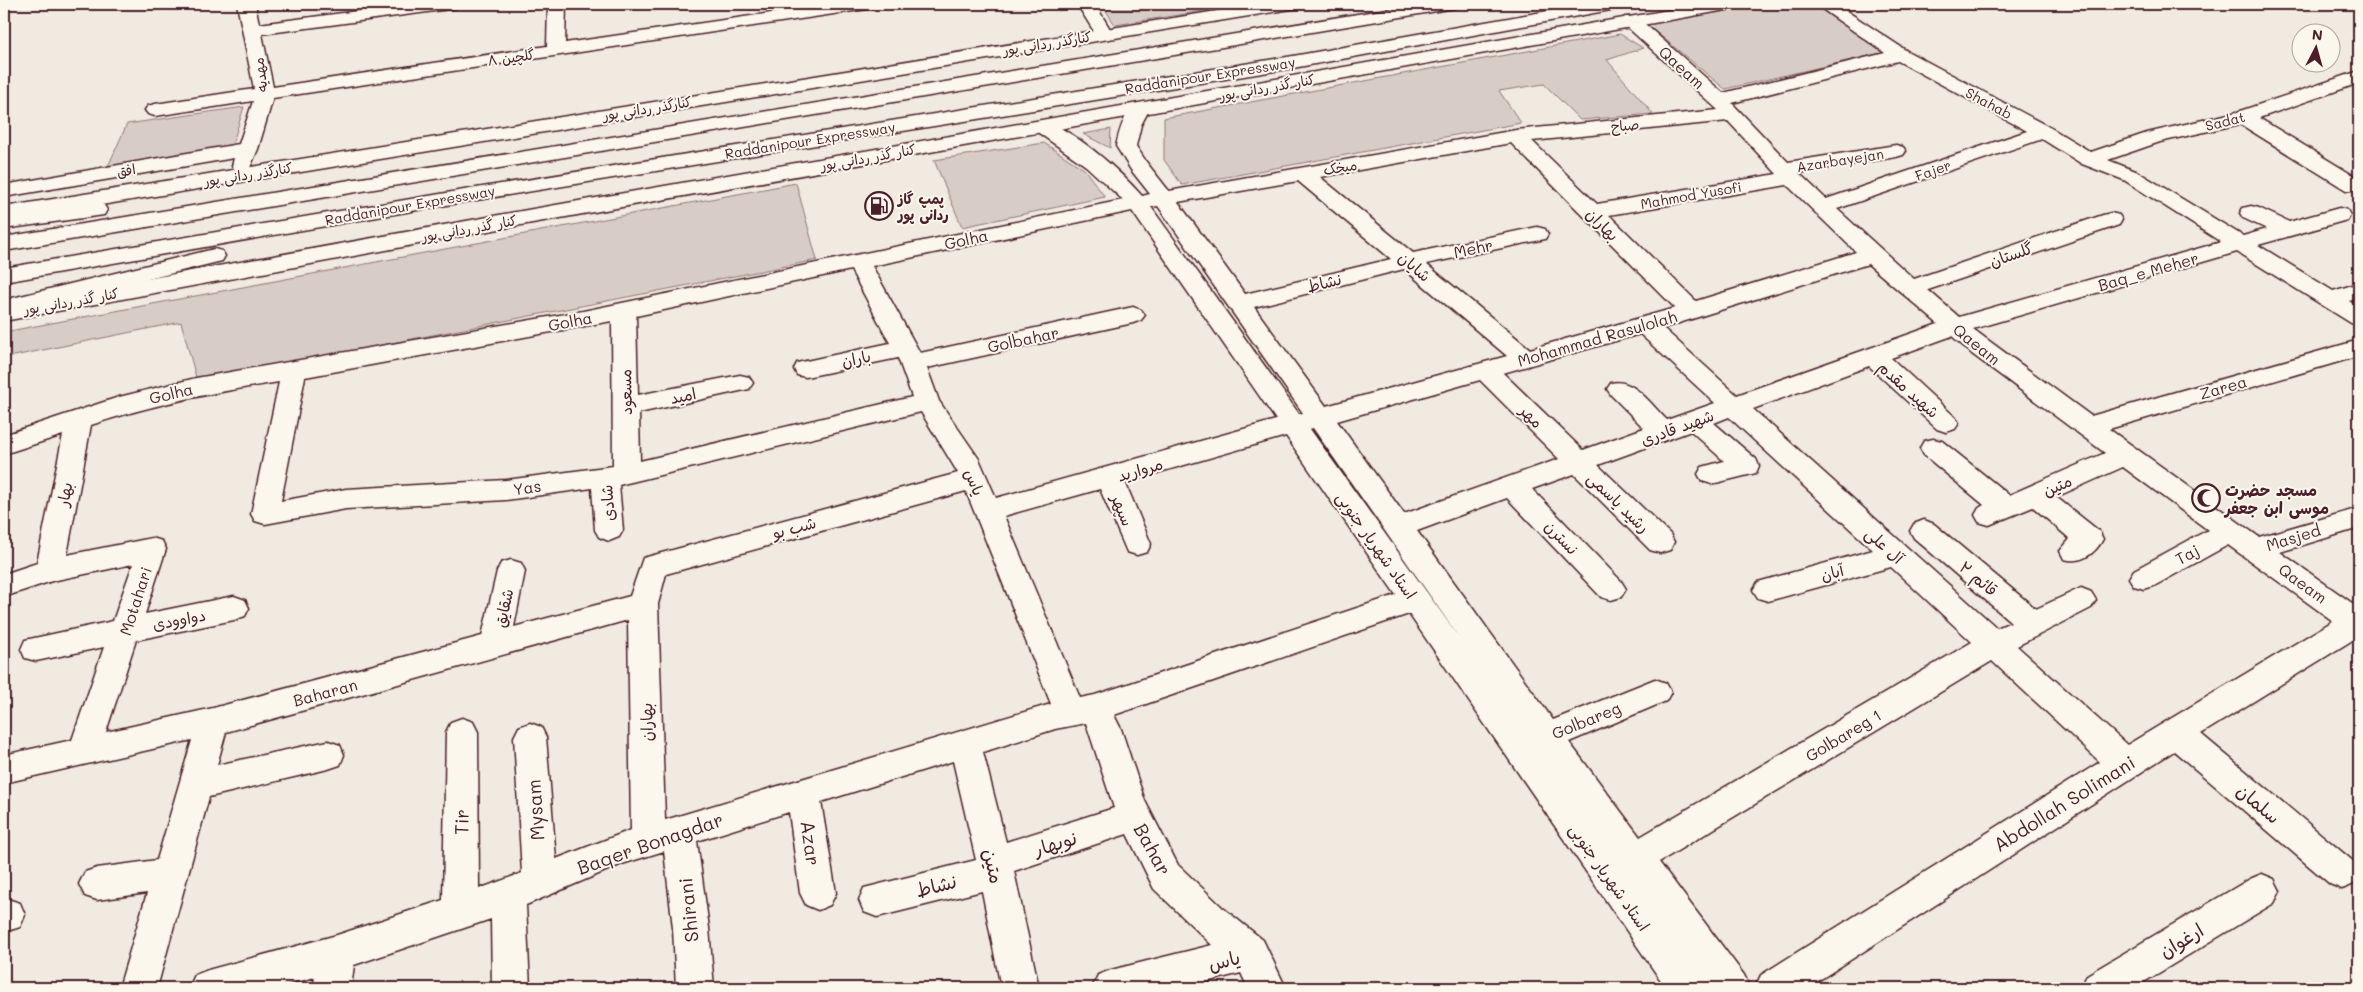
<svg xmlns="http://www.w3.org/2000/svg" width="2363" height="992" font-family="Mali,'Playpen Sans Arabic',sans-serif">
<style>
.green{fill:#d8ccc6;stroke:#917678}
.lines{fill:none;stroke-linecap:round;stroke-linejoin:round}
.minor-casing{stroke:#4a1f2b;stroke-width:3}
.major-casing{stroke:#4a1f2b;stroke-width:3}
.highway-casing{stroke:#4a1f2b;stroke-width:3}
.minor{fill:#fbf7ec;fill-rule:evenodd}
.major{fill:#fbf7ec;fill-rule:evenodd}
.highway{fill:#fbf7ec;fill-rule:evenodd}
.labels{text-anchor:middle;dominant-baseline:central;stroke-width:4;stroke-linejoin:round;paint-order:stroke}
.far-street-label{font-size:14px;fill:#4a1f2b;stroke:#fbf7ec}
.far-poi-label{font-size:14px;font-weight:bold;fill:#4a1f2b;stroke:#fbf7ec;text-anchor:start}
.street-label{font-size:16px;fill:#4a1f2b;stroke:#fbf7ec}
.poi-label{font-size:16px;font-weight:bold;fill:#4a1f2b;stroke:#fbf7ec;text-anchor:start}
.near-street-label{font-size:19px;fill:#4a1f2b;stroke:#fbf7ec}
</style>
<rect width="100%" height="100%" fill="#f0eae0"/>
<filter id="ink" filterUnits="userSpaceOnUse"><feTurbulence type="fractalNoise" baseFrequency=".02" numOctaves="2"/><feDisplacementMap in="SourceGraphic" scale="10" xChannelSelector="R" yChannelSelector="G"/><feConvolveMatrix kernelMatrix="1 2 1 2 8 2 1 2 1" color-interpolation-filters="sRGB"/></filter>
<g filter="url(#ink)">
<path class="green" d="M1102,4h146l-133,21z
M1765,4h59l13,6 58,40 -170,39 -80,-66z
M1620,34l23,14 -36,12 46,54 -73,6 -36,-36 -45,7 22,32 -339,62 -18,-25v-42z
M244,107l-15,48 -124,18 22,-49z
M1111,129l-1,19 -27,-14z
M1044,143l40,26 21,28 -143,30 -28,-67z
M796,183l21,77 -620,121 -16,-59 -177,36v-26z"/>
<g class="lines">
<defs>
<path id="minor" d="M237,4h18l4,20 152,-20h48l-3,4 -6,1 -188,25 11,53 274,-41 1,-42h18l-1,39 268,-39h43l-3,4 -6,1 -594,89 -15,51 -9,21 -7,2 -7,-2 -3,-4 2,-8 -230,39v-12l235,-41 14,-43 -98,15 -7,-2 -3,-4 3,-4 7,-2 99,-15z
M1077,4h18l18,30 -3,4h-12z
M1815,4h21l71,47 144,77 40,24 56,-19 90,-21 122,-41v12l-100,35 100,61v11h-13l-106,-66 -80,18 -52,18 30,12 105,64 24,-7 -24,-11 -3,-5 3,-5 8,-2 8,2 30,14 50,-14 8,2 3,5 -3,5 -89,25 75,46 26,-8v15l-10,3 10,7v18l-8,-3 -114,-71 -264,77 118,87 268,-76v16l-250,73 150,108 100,-29v20l-79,24 79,56v28l-158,98 153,128 5,10 -5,12 -12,5 -12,-5 -156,-133 -367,237h-52l6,-13 339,-213 -108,-101 -333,201 85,113 6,13h-41l-5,-6 3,6h-41l-257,-374 -295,101 7,14 24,72 33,64 45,43 40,32 23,48h-38l-7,-15 -59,15h-90l6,-13 13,-5 101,-25 -58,-56 -27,-55 -113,37 25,117h-38l-19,-97 -105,26 -13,-5 -5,-12 5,-12 112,-28 -23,-99 -132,41 15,91 -6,12 -12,5 -12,-5 -6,-12 -11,-81 -92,29 12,87 5,60h-38l-3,-60 -9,-77 -42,13 -96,41 4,83h-38l-1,-69 -137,46 -3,23h-38l2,-11 -41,11h-85l6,-13 13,-5 129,-35 106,-35 3,-168 5,-10 11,-4 11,4 5,10 1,157 43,-16 -8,-136 5,-10 11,-4 11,4 5,10 10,122 75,-29 -3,-210 -402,112 -9,33 111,-24 12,4 4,10 -4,10 -12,4 -119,28 -52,191h-38l28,-95 -50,7 -12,-4 -6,-12 6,-12 12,-4 60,-8 35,-120 -188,43v-28l68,-15 32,-93 -68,14 -11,-3 -4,-9 4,-9 88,-19 20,-57 -81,17 -48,16v-23l33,-11 26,-128 -59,19v-19l115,-38 77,-19 387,-67 540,-111 -37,-34 -50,-35 -3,-4 3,-4 7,-2c31,8 78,51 99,75l8,-2 -19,-24 -15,-24c3,-15 7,-27 16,-40l7,-2 7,2 3,4 -8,15 -5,21 11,17 22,28 347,-61 202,-20 -93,-85 -3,-4 3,-4h12l86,76 162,-40zM1898,61l129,70 -201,68 -27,-26 97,-16 7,-2 3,-4 -3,-4 -7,-2 -108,17 -56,-59zM1728,121l49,53 -180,30 -65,-63zM2042,139l40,25 42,16 97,62 -262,75 -31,-27 191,-65 3,-5 -3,-5 -8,-2 -8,2 -189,64 -77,-70zM1511,143l164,165 -145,41 -104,-85 119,-25 3,-5 -3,-5 -8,-2 -124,26 -93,-76zM1298,181l93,78 -146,35 -67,-92zM1787,185l69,67 -160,49 -87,-86zM1158,206l145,207 -4,1 -148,-207zM1132,211l144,209 -280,78 -17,-39 -40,-58 -12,-33 206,-45 8,-3 4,-5 -4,-5 -8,-3 -213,46 -48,-87zM1868,264l70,60 -201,71 -74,-67zM1404,269l103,87 -181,50 -72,-99zM851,270l39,73 -84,18 -9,2 -3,6 3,6 9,2 92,-19 14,39 -272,64 -1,-48 101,-22 9,-2 4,-6 -4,-6 -9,-2 -102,20 -2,-79zM612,321l1,145 -107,14 -160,9 -65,12 24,-124zM1640,334l75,69 -48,17c-15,-14 -33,-43 -56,-37l-4,6 4,6 33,33 -61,22 -80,-77zM1952,336l20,18 133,99 -96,42 -67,-54 -9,-2 -9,2 -4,7 4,7 60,50 -5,3 -4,7 4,7 10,3 44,-18 37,32 -10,12 4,8c17,5 31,-5 39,-20l-4,-8 -43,-34 67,-30 85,63 -74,40 -5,8 5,8 10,3 10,-3 74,-41 105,76 -206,124 -110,-99 74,-38 5,-8 -5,-8 -10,-4 -45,21 -102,-85 -10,-4 -10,4 -4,7 4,7 97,84 -14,6 -244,-219 116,-43 68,63 9,3 9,-3 4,-6 -4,-6 -64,-59zM1480,380l79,79 -155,55 -67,-93zM279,382l-28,132 4,7 10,3 81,-15 160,-9 86,-12 3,42 4,7 10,4 10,-4 4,-7 -4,-45 302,-73 37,61 -315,85 -13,38 -116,31 11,-56 -4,-8 -10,-3 -10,3 -4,8 -15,65 -269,72 -107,24 30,-92 98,-20 11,-4 4,-8 -4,-8 -11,-4 -89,18 21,-65 -4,-8 -10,-3 -85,17 24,-130c62,-21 124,-33 188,-43zM1729,417l144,133 -115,32 -5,8 5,8 10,3 123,-34 81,75 -332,195 -71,-95 97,-41 5,-9 -5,-9 -11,-4 -102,41 -136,-189 90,-33 94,99 10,3 10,-3 5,-8 -5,-8 -89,-92 42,-15 76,76 10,3 10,-3 4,-8 -4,-8 -72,-69 93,-34 33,30 -22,6 -4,7 4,7 10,3 44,-11 3,-7 -3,-7 -42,-36zM1313,428l148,212 -151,-211zM1286,436l110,159 -301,100 -15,3 -76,-182 96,-27 27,63 10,3 10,-3 4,-8 -26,-62zM966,491l85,213 -386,116 -7,-216 8,-30zM1086,723l28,85 -108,34 -23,-90 72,-23z
M2262,874l12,5 6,12 -6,12 -140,85h-53l6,-13 163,-96z
M4,898l16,5 5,12 -5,12 -16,5z"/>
<path id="major" d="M1260,4h40l-3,4 -6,1 -1287,212v-14z
M1703,4h38l-3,4 -6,1 -1222,218 -506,94v-16l506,-92z"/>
<path id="highway" d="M1418,4h40l-3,4 -6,1 -1445,242v-14z
M1588,4h37l-3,4 -6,1 -323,59 -835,135 -454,79v-14l454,-77 835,-135z
M96,203l8,2 3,5 -3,5 -100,14v-14z
M214,249l8,2 3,5 -3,5 -218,53v-14z"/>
</defs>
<use href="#minor" class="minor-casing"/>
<use href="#major" class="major-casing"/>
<use href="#highway" class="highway-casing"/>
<use href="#minor" class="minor"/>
<use href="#major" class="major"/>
<use href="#highway" class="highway"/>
</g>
</g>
<defs>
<symbol id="fuel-ring" viewBox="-11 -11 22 22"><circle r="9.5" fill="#fbf7ec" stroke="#4a1f2b" stroke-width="1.5"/><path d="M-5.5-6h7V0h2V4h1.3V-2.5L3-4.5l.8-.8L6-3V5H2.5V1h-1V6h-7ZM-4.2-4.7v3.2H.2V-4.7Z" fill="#4a1f2b"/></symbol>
<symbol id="mosque-ring" viewBox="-11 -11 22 22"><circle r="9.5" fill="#fbf7ec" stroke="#4a1f2b" stroke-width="1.5"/><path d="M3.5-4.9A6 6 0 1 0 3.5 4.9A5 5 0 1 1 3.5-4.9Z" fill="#4a1f2b"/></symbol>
</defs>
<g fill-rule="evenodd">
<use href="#fuel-ring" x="863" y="190" width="32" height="32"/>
<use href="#mosque-ring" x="2190" y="482" width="32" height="32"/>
</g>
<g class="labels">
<g class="far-street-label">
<text transform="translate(1047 43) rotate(-9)">کنارگذر ردانی پور</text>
<text transform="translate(511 57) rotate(-8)">گلچین ۸</text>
<text transform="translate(260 75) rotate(-97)">مهدیه</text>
<text transform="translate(1210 75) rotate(-9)">Raddanipour Expressway</text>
<text transform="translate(1267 87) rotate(-10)">کنار گذر ردانی پور</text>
<text transform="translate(1989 103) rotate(28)">Shahab</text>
<text transform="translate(647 108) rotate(-9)">کنارگذر ردانی پور</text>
<text transform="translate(2225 121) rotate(-14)">Sadat</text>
<text transform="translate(1625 125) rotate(-5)">صباح</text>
<text transform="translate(810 140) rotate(-9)">Raddanipour Expressway</text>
<text transform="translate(868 157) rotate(-10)">کنار گذر ردانی پور</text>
<text transform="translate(1840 160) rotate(-9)">Azarbayejan</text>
<text transform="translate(1340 167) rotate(-10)">میخک</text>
<text transform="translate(126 170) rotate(-10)">افق</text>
<text transform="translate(1933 170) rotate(-19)">Fajer</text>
<text transform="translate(248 174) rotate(-9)">کنارگذر ردانی پور</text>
<text transform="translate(1691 195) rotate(-10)">Mahmod Yusofi</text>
<text transform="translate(410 205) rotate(-10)">Raddanipour Expressway</text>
<text transform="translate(469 228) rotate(-10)">کنار گذر ردانی پور</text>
<text transform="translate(71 301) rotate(-10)">کنار گذر ردانی پور</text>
</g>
<g class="far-poi-label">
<text x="898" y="198">پمپ گاز<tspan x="898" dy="16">ردانی پور</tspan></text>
</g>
<g class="street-label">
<text transform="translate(1682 67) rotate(42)">Qaeam</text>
<text transform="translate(1603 224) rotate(45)">بهاران</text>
<text transform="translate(966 239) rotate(-12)">Golha</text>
<text transform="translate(1473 248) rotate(-12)">Mehr</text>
<text transform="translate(2011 254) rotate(-19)">گلستان</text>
<text transform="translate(1415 266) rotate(40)">شایان</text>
<text transform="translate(2148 271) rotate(-16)">Baq_e Meher</text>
<text transform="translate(1324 282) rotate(-14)">نشاط</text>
<text transform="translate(570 321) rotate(-11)">Golha</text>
<text transform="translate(1597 338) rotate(-16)">Mohammad Rasulolah</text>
<text transform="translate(1023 339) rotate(-12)">Golbahar</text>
<text transform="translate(1977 344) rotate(39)">Qaeam</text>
<text transform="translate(856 358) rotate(-12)">باران</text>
<text transform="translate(2223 387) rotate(-16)">Zarea</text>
<text transform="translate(1909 389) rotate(42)">شهید مقدم</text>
<text transform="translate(625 392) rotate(-91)">مسعود</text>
<text transform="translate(171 393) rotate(-13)">Golha</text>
<text transform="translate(683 395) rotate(-12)">امید</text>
<text transform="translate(1532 416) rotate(45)">مهر</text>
<text transform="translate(1677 427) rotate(-20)">شهید قادری</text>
<text transform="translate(1140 469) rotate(-16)">مروارید</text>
<text transform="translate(975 482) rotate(67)">یاس</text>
<text transform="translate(2057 485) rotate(-24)">متین</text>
<text transform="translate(527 487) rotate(-8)">Yas</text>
<text transform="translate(64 494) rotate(-79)">بهار</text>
<text transform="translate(1619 502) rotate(44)">رشید یاسمی</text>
<text transform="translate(607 503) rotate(-94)">شادی</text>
<text transform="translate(1123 510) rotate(67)">سپهر</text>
<text transform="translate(794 527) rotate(-15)">شب بو</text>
<text transform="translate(1562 537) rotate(46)">نسترن</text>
<text transform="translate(2293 537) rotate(-17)">Masjed</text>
<text transform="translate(1377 545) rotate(55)">استاد شهریار جنوبی</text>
<text transform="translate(1885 545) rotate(42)">آل علی</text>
<text transform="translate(2187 554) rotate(-29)">Taj</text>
<text transform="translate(1832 572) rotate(-15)">آبان</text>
<text transform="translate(1979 578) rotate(40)">قائم ۲</text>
<text transform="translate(2303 583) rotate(36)">Qaeam</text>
<text transform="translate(135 601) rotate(-72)">Motahari</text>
<text transform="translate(503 608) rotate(-78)">شقایق</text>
<text transform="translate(179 619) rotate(-11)">دواوودی</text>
<text transform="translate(325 692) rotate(-15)">Baharan</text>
<text transform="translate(1586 720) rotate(-22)">Golbareg</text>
<text transform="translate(646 722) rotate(-91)">بهاران</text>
<text transform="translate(1843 735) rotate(-31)">Golbareg 1</text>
<text transform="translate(1610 877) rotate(55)">استاد شهریار جنوبی</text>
</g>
<g class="poi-label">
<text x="2225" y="489">مسجد حضرت<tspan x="2225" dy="18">موسی ابن جعفر</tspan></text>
</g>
<g class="near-street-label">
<text transform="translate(2064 803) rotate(-32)">Abdollah Solimani</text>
<text transform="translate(2259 803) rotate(40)">سلمان</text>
<text transform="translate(535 810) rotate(-94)">Mysam</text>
<text transform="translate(461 822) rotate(-89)">Tir</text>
<text transform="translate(650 843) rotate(-19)">Baqer Bonagdar</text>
<text transform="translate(811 843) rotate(82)">Azar</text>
<text transform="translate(1055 843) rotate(-17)">نوبهار</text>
<text transform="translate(1153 849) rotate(61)">Bahar</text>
<text transform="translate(994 866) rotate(77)">متین</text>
<text transform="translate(936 885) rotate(-14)">نشاط</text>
<text transform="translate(688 910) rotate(-96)">Shirani</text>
<text transform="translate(2181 940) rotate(-31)">ارغوان</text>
<text transform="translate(1224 960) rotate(-14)">یاس</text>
</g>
</g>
<rect width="2363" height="992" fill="none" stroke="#fbf7ec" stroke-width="20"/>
<rect x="10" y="10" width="2343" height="972" fill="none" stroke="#4a1f2b" stroke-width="2" filter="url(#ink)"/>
<g transform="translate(2316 48) rotate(6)"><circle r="24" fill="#fbf7ec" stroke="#b4a19f"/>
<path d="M0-4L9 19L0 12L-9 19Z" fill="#4a1f2b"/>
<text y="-8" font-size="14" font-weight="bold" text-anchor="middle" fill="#4a1f2b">N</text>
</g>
</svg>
